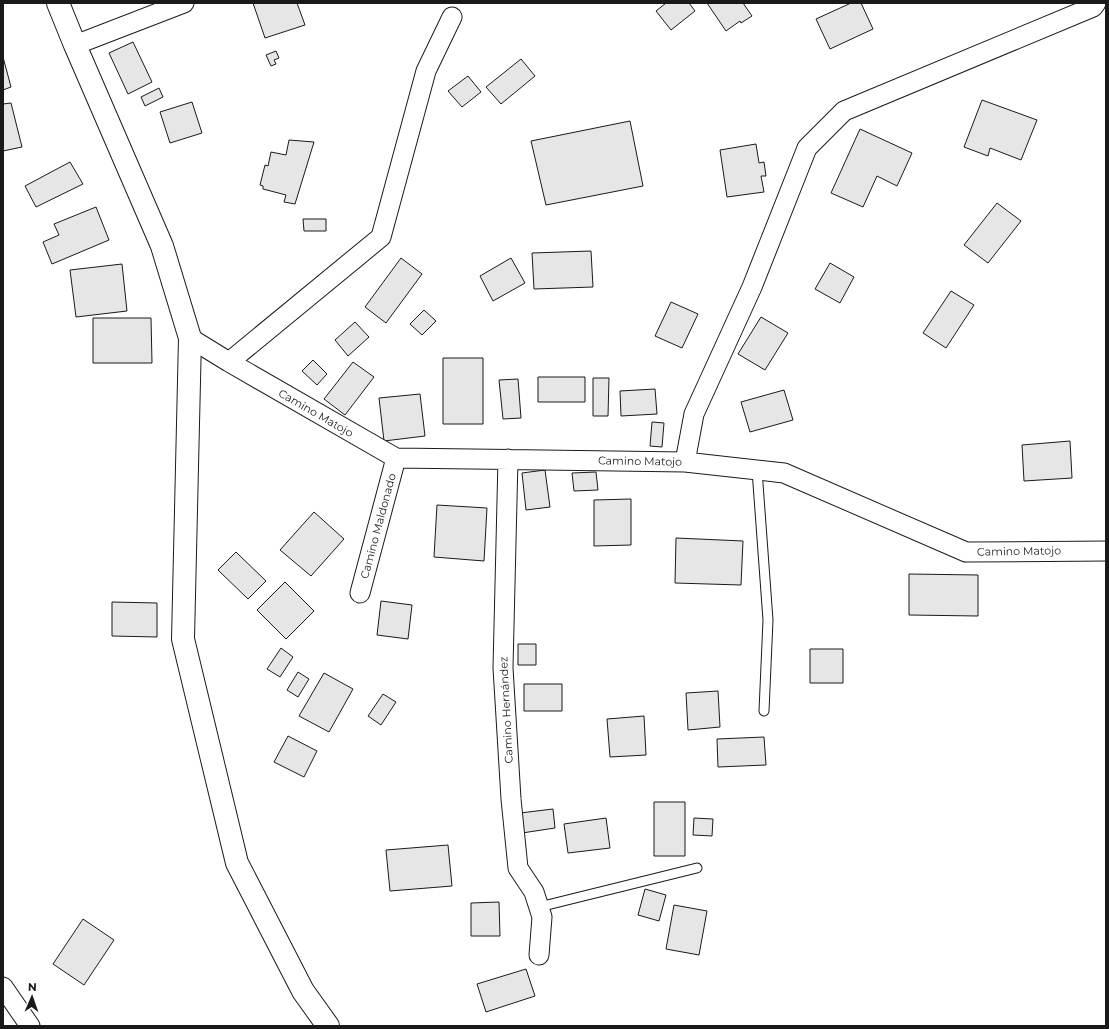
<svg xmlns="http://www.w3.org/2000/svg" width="1109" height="1029" font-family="Montserrat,sans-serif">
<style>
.building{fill:#e6e6e6;stroke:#1a1a1a}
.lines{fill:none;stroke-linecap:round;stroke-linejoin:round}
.lane-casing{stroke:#1a1a1a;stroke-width:11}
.street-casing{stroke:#1a1a1a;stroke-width:21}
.secondary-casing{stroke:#1a1a1a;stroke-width:24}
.lane{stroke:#fff;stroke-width:9}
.street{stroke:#fff;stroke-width:19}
.secondary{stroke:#fff;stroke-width:22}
.labels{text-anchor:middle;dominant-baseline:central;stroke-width:3;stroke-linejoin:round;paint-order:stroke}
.street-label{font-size:11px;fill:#1a1a1a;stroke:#fff}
</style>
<rect width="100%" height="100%" fill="#fff"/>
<path class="building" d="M253,3h44l8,22 -40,13z
M666,3h23l6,8 -24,19 -15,-19z
M707,3h36l9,13 -11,7 -1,-2 -14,10z
M851,3h10l12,26 -43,20 -14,-30z
M133,42l19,40 -24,12 -19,-41z
M276,51l3,7 -5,2 2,4 -5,2 -5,-11z
M3,57l8,30 -8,3z
M521,59l14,17 -34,28 -15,-17z
M468,76l13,16 -19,15 -14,-16z
M159,88l4,9 -18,9 -4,-9z
M982,100l55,20 -16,40 -31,-12 -2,8 -24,-9z
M192,102l10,31 -32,10 -10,-31z
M11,103l11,44 -19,4v-47z
M630,121l13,65 -97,19 -15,-64z
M860,129l52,24 -15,33 -20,-10 -14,31 -32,-14z
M289,140l25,2 -19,62 -11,-2 2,-7 -23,-6v-3l-3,-1 5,-20 3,1 3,-14 15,3z
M756,144l3,19 5,-1 2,14h-5l3,16 -37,5 -7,-47z
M70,162l13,22 -47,23 -11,-21z
M997,203l24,18 -33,42 -24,-18z
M96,207l13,33 -57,24 -9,-22 16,-7 -5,-11z
M303,219h23v12h-22z
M591,251l2,36 -59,2 -2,-36z
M401,258l21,16 -36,49 -21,-16z
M511,258l14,25 -32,18 -13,-25z
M830,263l24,14 -14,26 -25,-14z
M122,264l5,47 -51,6 -6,-47z
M951,291l23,14 -28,43 -23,-15z
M671,302l27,12 -16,34 -27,-12z
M424,310l12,11 -14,14 -12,-11z
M761,317l27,16 -23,37 -27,-16z
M93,318h58l1,45h-59z
M355,322l14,15 -21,19 -13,-16z
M443,358h40v66h-40z
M313,360l14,14 -10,11 -15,-14z
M353,362l21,15 -29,38 -21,-16z
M538,377h47v25h-47z
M593,378h16l-1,38h-15z
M518,379l3,39 -18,1 -4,-39z
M655,389l2,25 -36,2 -1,-25z
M784,390l9,30 -43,12 -9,-30z
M420,394l5,42 -41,5 -5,-43z
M652,422l12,1 -2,24 -12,-1z
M1070,441l2,37 -48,3 -2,-36z
M545,470l5,37 -24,3 -4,-37z
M596,472l2,18 -24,1 -2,-18z
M631,499v46l-37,1v-46z
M437,505l50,3 -3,53 -50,-4z
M314,512l30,27 -33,37 -31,-26z
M676,538l67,3 -2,44 -66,-2z
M236,552l30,29 -18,18 -30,-29z
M909,574l69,1v41l-69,-1z
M285,582l29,29 -28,28 -29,-29z
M381,601l31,4 -4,34 -31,-4z
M112,602l45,1v34l-45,-1z
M518,644h18v21h-18z
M281,648l12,9 -13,20 -13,-8z
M810,649h33v34h-33z
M298,672l11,7 -11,18 -11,-7z
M324,673l29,16 -24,43 -30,-16z
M524,684h38v27h-38z
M718,691l2,36 -32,3 -2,-37z
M383,694l13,8 -15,23 -13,-9z
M644,716l2,39 -36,2 -3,-38z
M288,736l29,15 -13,26 -30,-15z
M764,737l2,28 -48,2 -1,-28z
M654,802h31v54h-31z
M553,809l2,19 -33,5 -2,-20z
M606,818l4,30 -42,5 -4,-29z
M694,818l19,1 -1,17 -19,-1z
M448,845l4,41 -62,5 -4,-41z
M645,889l21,6 -7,26 -21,-6z
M499,902l1,34h-29v-33z
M674,905l33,6 -8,44 -33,-6z
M83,919l31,21 -30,45 -31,-21z
M526,969l9,27 -49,16 -9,-28z"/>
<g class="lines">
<defs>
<path id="lane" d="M757,470l11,150 -4,91
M539,907l158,-39"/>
<path id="street" d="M75,45l109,-42
M190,338l39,24 167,96 289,4 99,11 182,79 140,-1
M229,362l152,-125 45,-166 26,-54
M508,459l-5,209 8,131 7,69 16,24 8,25 -3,38
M685,462l9,-48 58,-127 55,-139 37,-37 249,-104 3,-4
M360,593l36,-135
M3,987l27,39"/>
<path id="secondary" d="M58,3l17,42 87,201 28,92 -7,301 54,224 66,128 25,35"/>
</defs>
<use href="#lane" class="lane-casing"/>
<use href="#street" class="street-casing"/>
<use href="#secondary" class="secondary-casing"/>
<use href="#lane" class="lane"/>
<use href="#street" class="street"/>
<use href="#secondary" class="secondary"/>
</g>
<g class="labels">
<g class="street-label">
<text transform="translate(316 413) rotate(30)">Camino Matojo</text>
<text transform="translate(640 461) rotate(1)">Camino Matojo</text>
<text transform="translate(378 526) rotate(-75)">Camino Maldonado</text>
<text transform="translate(1019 551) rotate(-1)">Camino Matojo</text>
<text transform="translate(506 710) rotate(-93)">Camino Hernández</text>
</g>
</g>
<rect width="1109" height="1029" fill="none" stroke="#1a1a1a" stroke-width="8"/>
<g transform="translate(32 997) rotate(2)" stroke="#ffffff" stroke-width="3" paint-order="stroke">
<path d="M0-3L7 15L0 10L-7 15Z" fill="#1a1a1a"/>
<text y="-6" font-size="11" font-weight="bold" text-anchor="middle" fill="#1a1a1a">N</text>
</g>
</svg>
